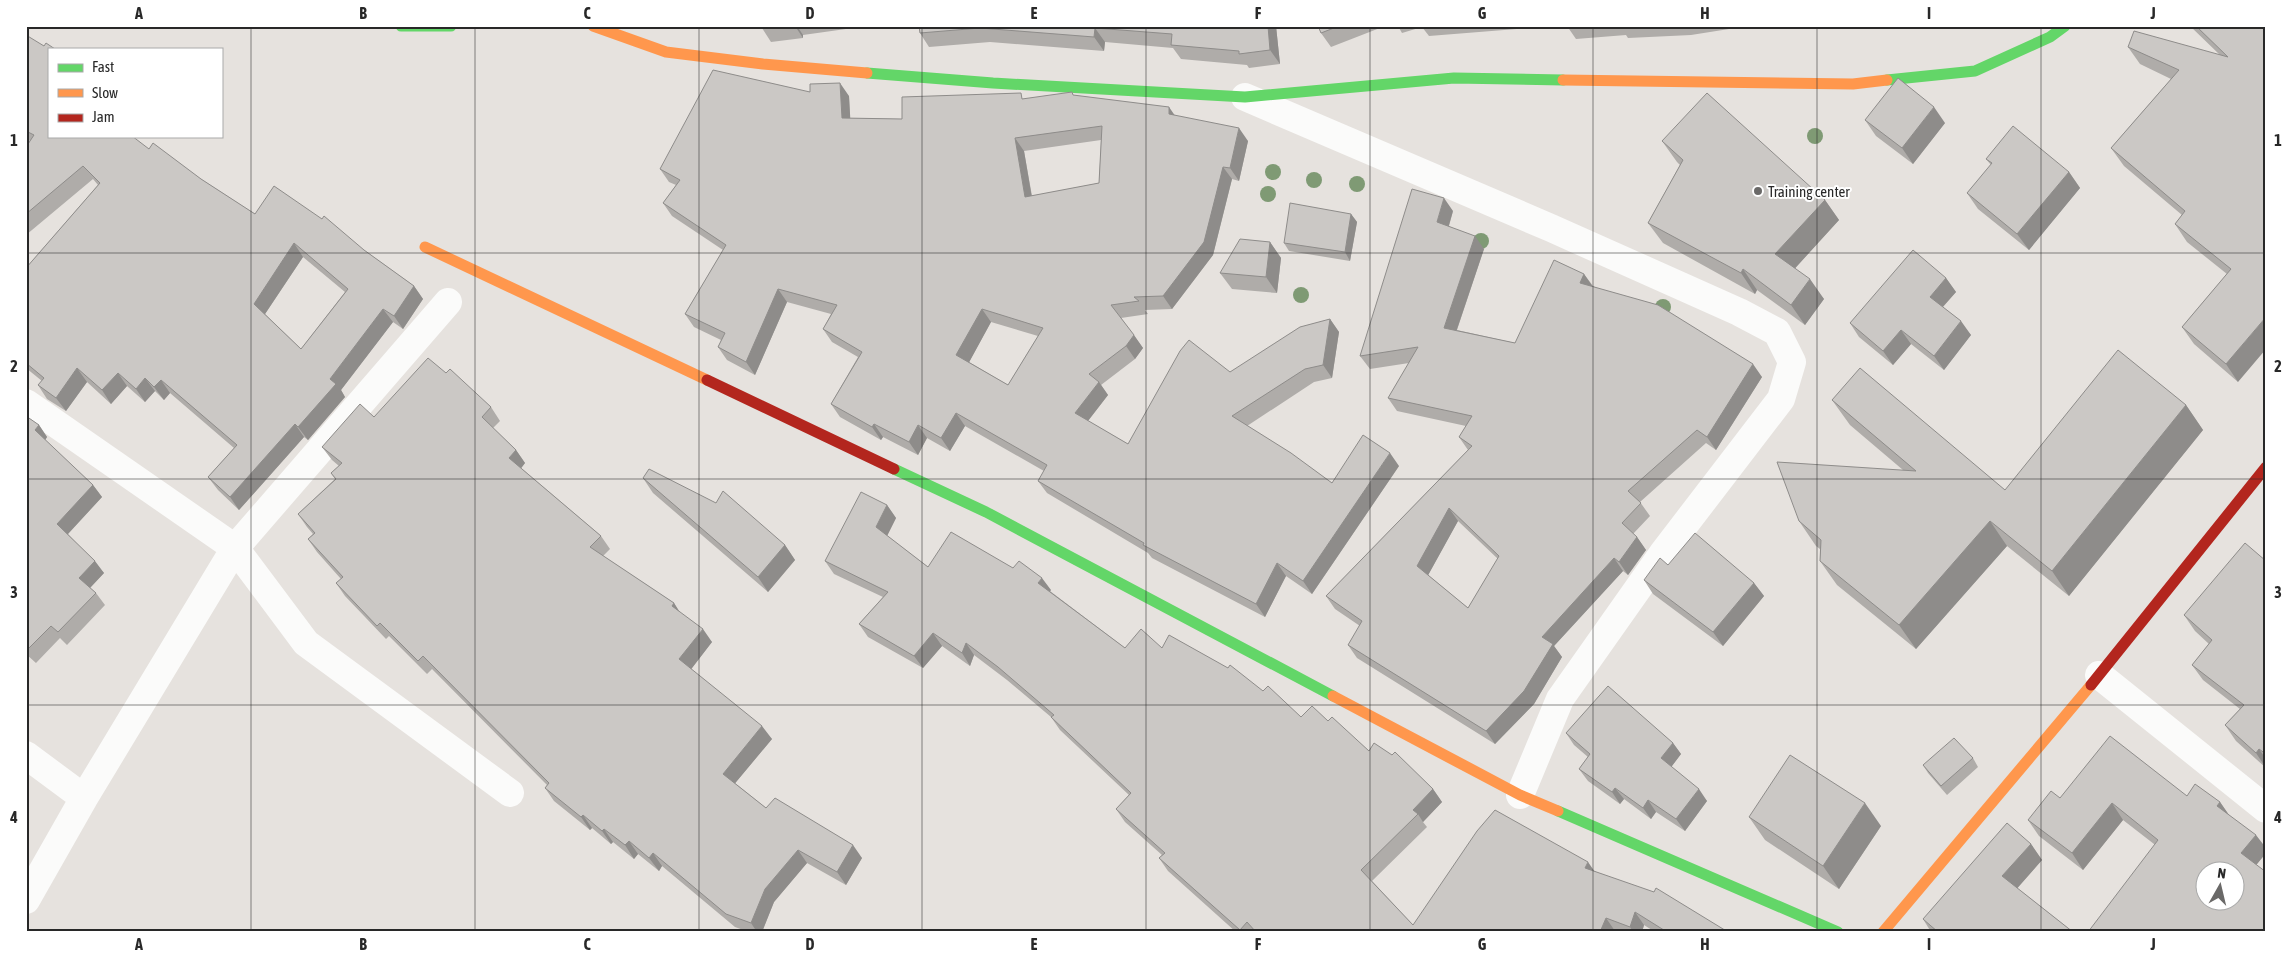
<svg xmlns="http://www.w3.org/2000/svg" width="2292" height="958" font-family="'Asap Condensed',sans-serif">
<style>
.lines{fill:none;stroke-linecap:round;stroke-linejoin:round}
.street{stroke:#fbfbfa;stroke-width:28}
.fast{stroke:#63d668;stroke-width:11}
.slow{stroke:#ff974d;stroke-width:11}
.jam{stroke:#b3261e;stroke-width:11}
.tree{fill:#7f9a74}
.wall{fill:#afaca9;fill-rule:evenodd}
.shaded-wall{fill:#8e8c8a}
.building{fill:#cbc8c5;stroke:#8e8c8a;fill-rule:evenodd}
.grid{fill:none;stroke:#282828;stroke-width:1;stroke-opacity:0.55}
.poi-dot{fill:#6a6968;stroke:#fff;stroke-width:2}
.labels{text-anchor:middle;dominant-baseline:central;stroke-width:4;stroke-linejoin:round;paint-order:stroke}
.poi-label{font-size:15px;fill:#282828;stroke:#fff;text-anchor:start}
.neatline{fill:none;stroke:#282828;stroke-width:2}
.grid-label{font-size:16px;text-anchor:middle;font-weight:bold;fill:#282828}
</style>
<rect width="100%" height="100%" fill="#e6e2de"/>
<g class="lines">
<path class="street" d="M1245,97l306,131 188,84 38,20 15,30 -11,37 -118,154 -103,146 -40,96
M26,403l209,145 71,95 204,150
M2099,675l167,134
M26,755l58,43
M26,900l58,-102 151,-250 213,-246"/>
<path class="fast" d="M401,26h50
M867,73l126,10 252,14 209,-19 109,2
M1887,80l88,-9 75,-34 15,-11
M894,469l92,43 347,184
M1558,811l280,121"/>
<path class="slow" d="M593,26l73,26 97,12 104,9
M1563,80l290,4 34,-4
M425,247l282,133
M1333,696l187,99 38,16
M1883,932l208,-247"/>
<path class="jam" d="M707,380l187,89
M2091,685l175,-218"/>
</g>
<g class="tree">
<circle cx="1815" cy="136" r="8"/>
<circle cx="1273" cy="172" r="8"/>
<circle cx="1314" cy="180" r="8"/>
<circle cx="1357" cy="184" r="8"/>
<circle cx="1268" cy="194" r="8"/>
<circle cx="1481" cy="241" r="8"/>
<circle cx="1301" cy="295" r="8"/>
<circle cx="1663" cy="307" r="8"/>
</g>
<path class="wall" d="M761,26h92v2l-50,7v3l-32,4 -9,-14z
M919,26h357l4,38 -31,4 -2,-3 -66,-6 -8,-11 -68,-6 -1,9 -114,-9 -61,5 -9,-14z
M1318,26h67l-54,21 -10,-14z
M1398,26h144v1l-113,9 -7,-9 -20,6z
M1567,26h181l-57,9 -63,3 -2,-3 -50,4z
M2190,26h76l-28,356 -44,-38 -12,-17 45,-53 -40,-32 -12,-18 7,-9 -58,-49 -13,-18 60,-69 -31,-15 -12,-17 92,8z
M26,35l23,101 65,1 35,12 52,30 54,35 109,36 50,36 9,13 -20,30 -10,-7 -52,68 4,7 -37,43 -4,-3 -65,73 -21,-20 -10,-13 26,-29 -64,-55 -6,7 -9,-9 -10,11 -18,-16 -16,18 -24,-22 -21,29 -19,-12 -9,-14 4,-4 -16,-13v-100l72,-83 -5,-6 -67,56v-88l4,-6 -4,-3zM303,257l42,35 -44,57 -36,-35z
M810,92l39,4 1,22 52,1 123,-20 50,-3 99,19 74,26 -9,40 -7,-2 -19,76 -41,54 -27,1 3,4 -27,4 22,30 -8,11 -34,26 7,10 -20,26 40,23 102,-72 100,-53 9,13 -7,46 -18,4 -67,44 85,57 67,-17 -87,128 -26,-18 -21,41 -113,-59 -4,-5 -101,-60 -9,-12 6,-10 -79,-45 -15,25 -23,-13 -9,17 -35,-18 -2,3 -41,-23 -9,-13 27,-47 -26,-15 -9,-13 8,-15 -44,-12 -32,73 -28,-15 -9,-13 3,-7 -27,-13 -9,-13 38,-64 -51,-34 -9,-13 13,-18 -7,-3 -9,-13zM1101,140l-2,43 -67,13 -8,-45zM991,322l47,14 -30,49 -39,-23z
M1865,120l80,3 -32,41 -37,-28z
M1662,141l163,59 14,20 -44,48 29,31 -19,26 -48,-35 -2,4 -92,-51 -15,-20 32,-58 -3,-3z
M1986,159l83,13 11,16 -51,62 -51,-41 -11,-16 24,-28z
M1453,211l-4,15 35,23 -27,81 58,13 69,-69 9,12 169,91 -46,73 -10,-7 -66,59 10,14 -17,18 4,3 9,13 -18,25 -5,-4 -69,75 8,11 -28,47 -39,40 -138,-86 -9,-13 12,-19 -25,-17 -9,-13 142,-146 -9,-13 7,-11 -69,-15 -9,-13 21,-35 -39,6 -10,-13zM1458,521l40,38 -30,49 -40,-33z
M1351,214l6,8 -7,39 -61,-10 -5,-8z
M1270,242l11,16 -4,35 -45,-4 -12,-16z
M1946,278l10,14 -13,15 28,28 -27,35 -33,-26 -18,21 -34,-28 -9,-14z
M446,373l45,34 9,14 -7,7 23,22 9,13 -4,5 80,68 9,13 -7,7 71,47 5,9 33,30 -21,27 81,70 -37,44 31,25 96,50 -16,27 -39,-22 -33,39 -12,30h-13l-14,-5 -73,-61 -3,5 -21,-17 -4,5 -21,-17 -2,2 -19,-16 -2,2 -36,-29 -9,-13 2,-3 -115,-116 -5,5 -38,-38 -3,3 -41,-43 -9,-13 5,-4 -24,-27 -9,-13 5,-5 -6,-7 -9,-13 37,-35 -4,-6 8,-7 -7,-6 -10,-13 52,-30z
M1832,400l173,90 181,-85 17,25 -134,166 -62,-50 -91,103 -79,-64 -17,-24v-12l-4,-3 -17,-25 104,-51 -53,-45z
M26,416l13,9 8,12 -2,3 48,45 9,12 -34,37 36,39 -14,15 6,5 9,12 -38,40 -7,-7 -24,25 -10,-9z
M643,478l142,67 10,15 -27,32 -115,-99z
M887,505l9,13 -9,18 41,31 123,23 -1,1 75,57h37l101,43 38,26 27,4 41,30 64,38 9,13 -19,20 4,5 -55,54 41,44 181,-54 134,61h-73l-11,-7 -2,7h-406l-68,-61 -9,-13 3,-3 -37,-33 -9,-13 13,-14 -69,-65 -9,-13 -44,-37 -33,-25 -4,11 -28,-20 -19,22 -55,-31 -9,-13 24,-27 -49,-23 -9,-13z
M2266,561v207l-30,-27 -11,-16 15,-16 -37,-29 -11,-15 17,-21 -14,-13 -11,-16z
M1668,565l86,18 10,13 -41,50 -70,-52 -9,-14z
M1566,733l107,10 8,11 -10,13 36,34 -22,30 -29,-19 -5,7 -27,-20 -4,5 -32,-23 -9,-12 9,-12 -14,-12z
M1973,758l5,9 -31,28 -19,-22 -5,-8z
M2187,796l33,6 9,13 37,33v5l-10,12 -102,-21 -31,-24 -40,50 -44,-34 -11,-16 32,-22z
M1749,817l132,9 -42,63 -74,-49z
M2031,844l11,16 -25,28 56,44h-142l-8,-13z"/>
<path class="shaded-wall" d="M795,26h2l6,9v3z
M1268,26h8l4,38 -10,-14z
M1095,28l10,14 -1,9 -10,-14z
M840,83l9,13 2,35 -9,-13z
M1169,107l9,13 -9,-6z
M1934,107l11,16 -32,41 -11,-16z
M1239,128l9,13 -9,40 -9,-13z
M1015,138l9,13 10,59 -9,-13z
M1223,167l9,12 -19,76 -41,54 -9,-13z
M2069,172l11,16 -51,62 -12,-16z
M1444,198l9,13 -7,24 -9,-13z
M1825,200l14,20 -50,55 -14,-21z
M1351,214l6,8 -7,39 -5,-9z
M1475,236l9,13 -31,92 -9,-13z
M1270,242l11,16 -4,35 -11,-16z
M294,243l9,14 -40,60 -9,-13z
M1743,269l14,21 -2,4 -14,-21z
M1584,274l9,13 -13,-4z
M1946,278l10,14 -17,19 -9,-14z
M1810,279l14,20 -19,26 -14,-20z
M414,286l9,13 -20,30 -9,-13z
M778,289l9,13 -32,73 -9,-13z
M383,309l10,13 -52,68 4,7 -37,43 -10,-13 32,-48z
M982,309l9,13 -25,46 -10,-13z
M2266,317v32l-28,33 -12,-18z
M1330,319l9,13 -7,46 -9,-13z
M1961,321l10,14 -27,35 -10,-14z
M1901,330l10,14 -18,21 -10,-14z
M1134,335l9,13 -8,11 -9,-13z
M1753,364l9,13 -46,73 -9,-13z
M77,368l10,14 -21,29 -10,-13z
M118,373l9,13 -16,18 -9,-14z
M145,378l10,13 -10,11 -9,-13z
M161,380l9,13 -6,7 -10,-13z
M1099,382l9,13 -24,31 -9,-13z
M2186,405l17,25 -134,166 -17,-25z
M956,413l9,13 -15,25 -9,-13z
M295,424l9,13 -65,73 -9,-13z
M874,424l9,13 -2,3 -9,-13z
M39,425l8,12 -3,5 -9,-12z
M918,425l9,13 -9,17 -9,-13z
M516,450l9,13 -6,8 -10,-13z
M1390,453l9,13 -87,128 -9,-13z
M93,485l9,12 -36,39 -9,-12z
M887,505l9,13 -11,22 -9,-13z
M1449,508l9,13 -32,58 -9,-13z
M1990,521l17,25 -91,103 -17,-24z
M1637,537l9,13 -18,25 -9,-13z
M785,545l10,15 -27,32 -10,-15z
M1614,558l9,13 -69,75 8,11 -28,47 -39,40 -9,-13 56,-94z
M95,561l9,12 -16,17 -9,-12z
M1277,563l9,13 -21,41 -9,-13z
M1042,578l9,12 -4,5 -9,-12z
M1754,583l10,13 -41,50 -10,-14z
M674,603l9,14 -11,-11z
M703,629l9,13 -23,30 -10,-13z
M933,633l9,13 -19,22 -9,-12z
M966,643l8,12 -4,11 -8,-13z
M762,726l10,13 -40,48 -9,-13z
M1673,743l8,11 -12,16 -8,-12z
M2259,749l7,10v9l-10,-15z
M1615,788l9,11 -4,5 -8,-12z
M1433,789l9,13 -19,20 -5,-8 -5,-4z
M1699,789l8,12 -22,30 -9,-12z
M1648,800l8,12 -5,7 -8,-11z
M2220,802l11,16 -14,-12z
M1865,803l16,23 -42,63 -16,-23z
M2112,803l11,17 -40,50 -11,-17z
M583,815l9,13 -2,2 -9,-13z
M604,829l9,13 -2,2 -9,-13z
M2256,835l10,13v5l-13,16 -12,-16z
M629,841l9,13 -4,5 -9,-14z
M2031,844l11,16 -28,32 -12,-16z
M853,845l9,13 -16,27 -9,-13z
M798,850l9,13 -33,39 -12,30h-5l-6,-9 14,-34z
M653,853l9,13 -3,5 -10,-13z
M1588,862l9,13 -12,-7z
M1635,912l9,13 -2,7h-9l-3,-5z
M1606,918l9,13v1h-15z"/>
<path class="building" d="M761,26h14l-13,2z
M919,26h349l2,24 -31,4v-3l-68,-6 1,-11 -77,-6 -1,9 -114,-9 -60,5z
M1318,26h21l-18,7z
M2196,26h70v291l-40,47 -44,-37 49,-58 -56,-45 10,-13 -74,-63 68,-78 -51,-23 6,-16 94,26z
M26,35l18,11 2,-3 9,6h-6v87h64l1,1 1,-1h17l17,13 4,-6 48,36 54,35 19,-28 48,33 2,-3 40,34 50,36 -20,30 -11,-7 -53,70 6,5 -38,43 -3,-3 -65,73 -22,-20 29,-32 -76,-65 -7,7 -9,-9 -9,11 -18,-16 -16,17 -25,-22 -21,30 -18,-13 6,-7 -18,-15v-95l74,-85 -17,-17 -57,48v-67l8,-12 -8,-4zM294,243l54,46 -47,60 -47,-45z
M713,70l97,22v-8l30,-1 2,35 60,1v-22l119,-4 1,6 50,-7 1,3 96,12v7l70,14 -9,40 -7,-1 -19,75 -41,54 -29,1 5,4 -28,4 23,30 -8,11 -37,28 10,8 -24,31 53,31 52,-93 9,-11 41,32 70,-45 30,-8 -7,46 -18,4 -73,47 59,37 41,30 31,-48 27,18 -87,128 -26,-18 -21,41 -113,-59 1,-2 -106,-62 9,-16 -91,-52 -15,25 -23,-13 -9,17 -35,-18 -2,3 -41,-23 31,-52 -39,-23 14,-24 -59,-16 -32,73 -28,-15 7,-14 -40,-19 41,-69 -63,-42 17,-23 -20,-11zM1102,126l-3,57 -74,14 -10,-59zM982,309l61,19 -35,57 -52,-30z
M1898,78l36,29 -32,41 -37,-28z
M1707,93l118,107 -50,54 35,25 -19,26 -48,-36 -2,4 -93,-50 35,-63 -21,-19z
M2013,126l56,46 -52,62 -50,-41 25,-30 -6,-4z
M1412,189l32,9 -7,24 38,14 -31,92 71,15 39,-83 30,14 -4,9 78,22 95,59 -46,73 -10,-7 -69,61 13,12 -19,20 15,14 -18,25 -5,-4 -72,79 11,7 -29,47 -38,40 -138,-86 14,-24 -36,-25 146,-150 -13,-9 13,-21 -84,-18 30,-51 -58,9zM1449,508l50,48 -31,52 -51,-42z
M1290,203l61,11 -6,38 -61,-9z
M1240,239l30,3 -4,35 -46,-4z
M1913,250l33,28 -16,19 31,24 -27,35 -33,-26 -18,21 -33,-28z
M2118,350l68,55 -134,166 -62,-50 -91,104 -79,-64 1,-21 -22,-19 -22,-59 139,9 -84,-71 28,-32 145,122z
M428,358l18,15 4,-4 41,38 -9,10 34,33 -7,8 92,78 -11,11 84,56 -2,3 31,23 -24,30 83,67 -39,48 43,34 9,-10 78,47 -16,27 -39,-22 -33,39 -14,34 -25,-9 -73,-61 -4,5 -20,-17 -4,4 -21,-16 -2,2 -19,-16 -2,2 -36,-29 4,-5 -126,-127 -5,5 -38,-38 -3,3 -41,-43 7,-6 -35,-38 7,-6 -17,-19 38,-35 -5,-6 11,-10 -20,-16 38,-43 14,13z
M26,416l13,9 -4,5 58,55 -36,39 38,37 -16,17 17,15 -38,39 -7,-6 -24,24h-1z
M649,469l67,34 7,-12 62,54 -27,32 -115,-99z
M861,492l26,13 -11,22 52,40 23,-35 62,36 6,-7 23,17 -4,5 87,65 16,-19 21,19 7,-13 59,33 2,-3 33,26 5,-5 33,31 11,-11 16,15 4,-4 37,34 5,-8 18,12 3,-3 38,37 -20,21 5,4 -57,56 52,55 64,-94 18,-21 93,52 -3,6 69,24 2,-4 72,44h-61l-32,-20 -5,15 -24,-9 -6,14h-344l-9,-10 -7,8 -81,-72 6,-5 -49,-44 15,-16 -80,-76 3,-2 -56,-48 -32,-24 -4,10 -29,-20 -19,23 -55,-32 29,-32 -63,-31z
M1695,533l59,50 -41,49 -69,-52 16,-22 8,7z
M2245,543l21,18v193l-7,-5 -3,4 -31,-28 19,-20 -52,-40 20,-25 -28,-25z
M1608,686l65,57 -12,15 38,31 -23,30 -28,-19 -5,8 -28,-20 -3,4 -33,-23 11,-15 -24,-21z
M2110,736l77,60 8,-12 25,18 -3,4 39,29 -15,18 25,19v60h-178l70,-92 -46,-37 -40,50 -44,-33 23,-29 9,7zM2204,870h30v30h-30z
M1954,738l19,20 -32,28 -18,-21z
M1790,755l75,48 -42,63 -74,-49z
M2007,823l24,21 -29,32 71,56h-135l-15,-13z"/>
<path class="grid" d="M251,26v906M475,26v906M699,26v906M922,26v906M1146,26v906M1370,26v906M1593,26v906M1817,26v906M2041,26v906M26,253h2240M26,479h2240M26,705h2240"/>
<circle class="poi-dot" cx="1758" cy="191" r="5"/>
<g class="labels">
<g class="poi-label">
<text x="1768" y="191">Training center</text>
</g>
</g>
<rect width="2292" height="958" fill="none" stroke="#ffffff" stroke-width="55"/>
<rect x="48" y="48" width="175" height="90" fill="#ffffff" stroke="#a9a9a9"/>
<rect x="58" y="64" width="25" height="8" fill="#63d668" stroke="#a9a9a9"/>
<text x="92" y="72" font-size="15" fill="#282828">Fast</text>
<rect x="58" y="89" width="25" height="8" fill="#ff974d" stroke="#a9a9a9"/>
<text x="92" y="98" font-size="15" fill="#282828">Slow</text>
<rect x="58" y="114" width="25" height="8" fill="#b3261e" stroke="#a9a9a9"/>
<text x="92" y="122" font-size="15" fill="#282828">Jam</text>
<g transform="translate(2220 886) rotate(8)"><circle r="24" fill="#ffffff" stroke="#a9a9a9"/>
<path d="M0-4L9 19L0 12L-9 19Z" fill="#6a6968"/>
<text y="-8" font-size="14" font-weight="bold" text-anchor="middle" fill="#282828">N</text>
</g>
<rect x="28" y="28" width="2236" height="902" class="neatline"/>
<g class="grid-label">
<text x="139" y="19">A</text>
<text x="363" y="19">B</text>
<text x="587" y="19">C</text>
<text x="810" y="19">D</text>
<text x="1034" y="19">E</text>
<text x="1258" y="19">F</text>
<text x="1482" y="19">G</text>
<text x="1705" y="19">H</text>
<text x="1929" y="19">I</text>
<text x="2153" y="19">J</text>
<text x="14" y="146">1</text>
<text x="2278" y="146">1</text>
<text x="14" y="372">2</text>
<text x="2278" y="372">2</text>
<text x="14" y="598">3</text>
<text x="2278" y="598">3</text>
<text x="14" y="823">4</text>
<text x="2278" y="823">4</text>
<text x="139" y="950">A</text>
<text x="363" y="950">B</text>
<text x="587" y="950">C</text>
<text x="810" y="950">D</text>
<text x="1034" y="950">E</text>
<text x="1258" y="950">F</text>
<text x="1482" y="950">G</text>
<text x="1705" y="950">H</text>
<text x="1929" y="950">I</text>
<text x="2153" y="950">J</text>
</g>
</svg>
